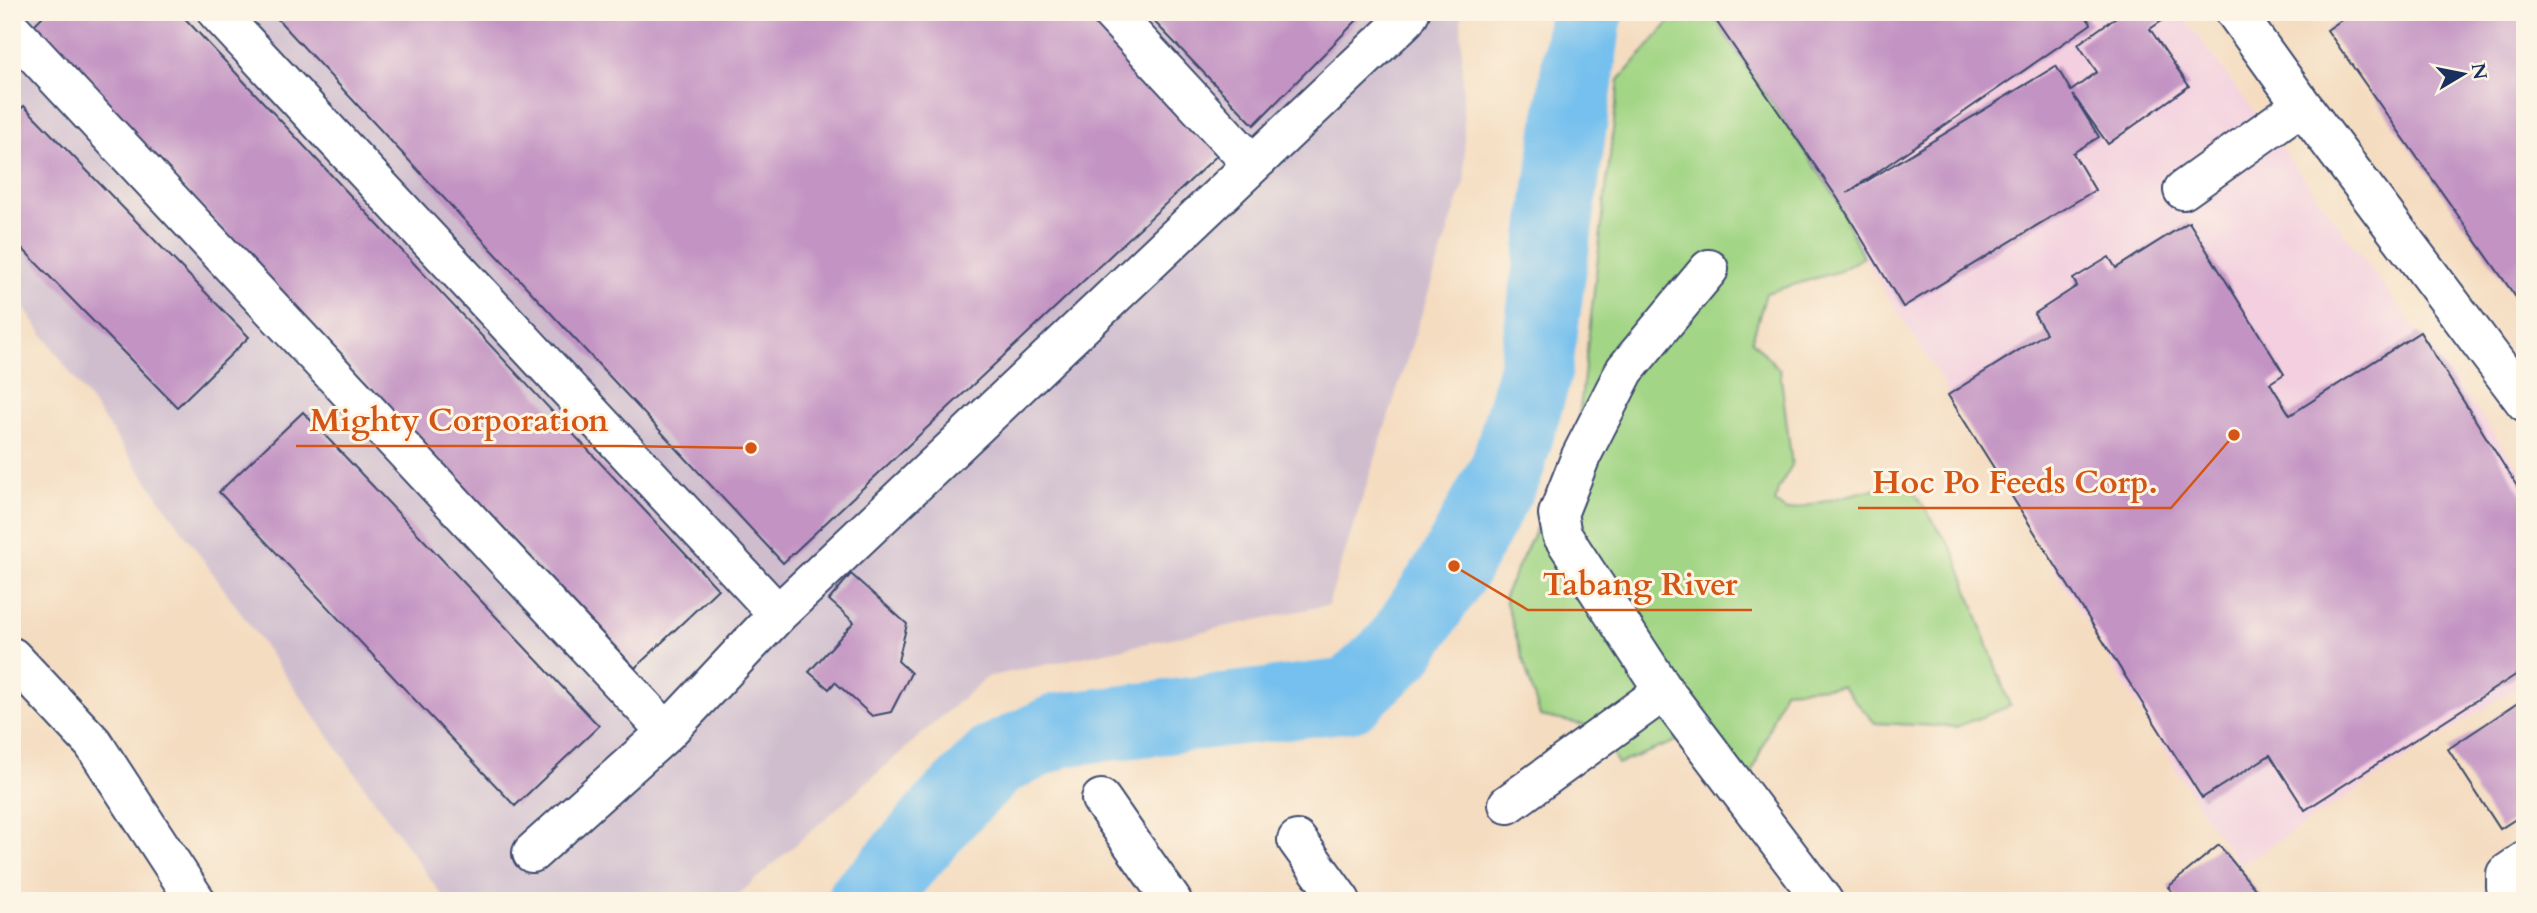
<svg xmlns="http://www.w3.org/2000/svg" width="2537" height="913" font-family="Cardo,serif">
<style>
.built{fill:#f3cfdf}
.industrial{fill:#cfbdce}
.green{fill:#a2d585;stroke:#5e8272;stroke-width:2}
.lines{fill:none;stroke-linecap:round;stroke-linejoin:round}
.river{stroke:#74c0ee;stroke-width:74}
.building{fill:#c293c3}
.minor-casing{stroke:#3c496d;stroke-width:42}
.minor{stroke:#fff;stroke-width:38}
.leader{fill:none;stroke:#d45514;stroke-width:2.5}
.callout-dot{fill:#d45514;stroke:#fcf5e5;stroke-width:2.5}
.callout-label{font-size:32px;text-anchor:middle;font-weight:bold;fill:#d45514;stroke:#fcf5e5;stroke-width:6;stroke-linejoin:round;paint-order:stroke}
</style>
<rect width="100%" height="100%" fill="#fcf5e5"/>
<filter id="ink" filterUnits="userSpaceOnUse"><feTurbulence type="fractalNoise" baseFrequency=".0143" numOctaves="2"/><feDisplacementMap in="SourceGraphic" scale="14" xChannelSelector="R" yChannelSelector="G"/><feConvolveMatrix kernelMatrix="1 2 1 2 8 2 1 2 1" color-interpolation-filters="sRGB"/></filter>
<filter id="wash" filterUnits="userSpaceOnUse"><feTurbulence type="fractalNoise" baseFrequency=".00686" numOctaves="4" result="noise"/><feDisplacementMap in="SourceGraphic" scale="28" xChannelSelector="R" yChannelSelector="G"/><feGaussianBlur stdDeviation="1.57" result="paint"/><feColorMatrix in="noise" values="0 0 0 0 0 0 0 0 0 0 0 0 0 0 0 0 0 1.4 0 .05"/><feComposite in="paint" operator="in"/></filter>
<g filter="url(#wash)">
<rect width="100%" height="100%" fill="#f4dcc0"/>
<path class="built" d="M1712,12h468l345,464v206l-284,183 -32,-42 -261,-428 -5,-13 -80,-125 -140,-231z"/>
<path class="industrial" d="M12,12h1449l4,167 -137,426 -341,72 -256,224h-285l-434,-610z"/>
<path class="green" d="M1678,12h32l127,187 26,58 -23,14 -74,22 -14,48 28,29 12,95 -14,24 -3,14 11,8 107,-27 20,7 41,61 56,154 -54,21 -81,-4 -33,-37 -58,4 -40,104 -45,-62 -81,32 -19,-36 -59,-12 -36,-120 44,-92 29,-70 42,-354z"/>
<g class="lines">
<path class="river" d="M864,901l18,-17 65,-75 49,-49 63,-30 291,-35 48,-45 56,-84 53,-98 28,-96 51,-360"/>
</g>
<g id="blocks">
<path class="building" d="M47,12h132l539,577 -83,79 -602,-642z
M271,12h826l127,137 -441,414z
M1145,12h220l-111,113z
M1710,12h373l8,12 -244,169 209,-127 15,25 26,-19 -19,-28 45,-32h52l-25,17 39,57 -81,58 -35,-49 26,42 -26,16 22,37 -192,117 -65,-108z
M2353,12h172v298l-198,-280z
M24,106l225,231 -72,70 -165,-169v-121z
M2189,222l95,152 -14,9 20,32 130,-83 105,167v170l-220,141 -35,-55 -68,43 -254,-403 98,-62 -12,-19 43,-28 -4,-7 36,-22 7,11z
M303,412l296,314 -84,80 -296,-314z
M851,574l56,50 -9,37 13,12 -20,39 -19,4 -37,-34 -6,7 -20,-17 45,-50 -25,-22z
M2525,698v115l-25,16 -52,-80z
M2219,845l46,56h-85l-12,-14z"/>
</g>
</g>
<g filter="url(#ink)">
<use href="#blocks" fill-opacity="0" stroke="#3c496d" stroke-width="2"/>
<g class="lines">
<defs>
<path id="minor" d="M217,12l561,602
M1111,12l141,152
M2235,12l67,93 223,297
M12,30l655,702
M2183,190l119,-85
M1709,269l-84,101 -44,86 -23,58 4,21 102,156 159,210
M12,657l81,86 103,158
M1101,799l71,102
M1508,804l156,-113
M1297,840l44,61
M532,853l135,-121 111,-118 627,-594 5,-8
M2512,901l-6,-14v-13l19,-13"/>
</defs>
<use href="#minor" class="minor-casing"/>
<use href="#minor" class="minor"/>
</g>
</g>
<path class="leader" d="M751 448L623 446H296M2234 435L2171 508H1858M1454 566L1528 610H1752"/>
<g class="callout-dot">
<circle cx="751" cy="448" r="7"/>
<circle cx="2234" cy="435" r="7"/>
<circle cx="1454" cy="566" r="7"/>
</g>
<g class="callout-label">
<text x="459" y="431">Mighty Corporation</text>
<text x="2015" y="493">Hoc Po Feeds Corp.</text>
<text x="1640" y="595">Tabang River</text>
</g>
<rect width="2537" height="913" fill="none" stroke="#fcf5e5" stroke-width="42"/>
<g transform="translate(2463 74) rotate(80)" stroke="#fcf5e5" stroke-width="5" paint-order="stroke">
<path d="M0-5L12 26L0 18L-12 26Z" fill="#1b2f5e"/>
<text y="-10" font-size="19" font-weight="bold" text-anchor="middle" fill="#1b2f5e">N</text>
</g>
</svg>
